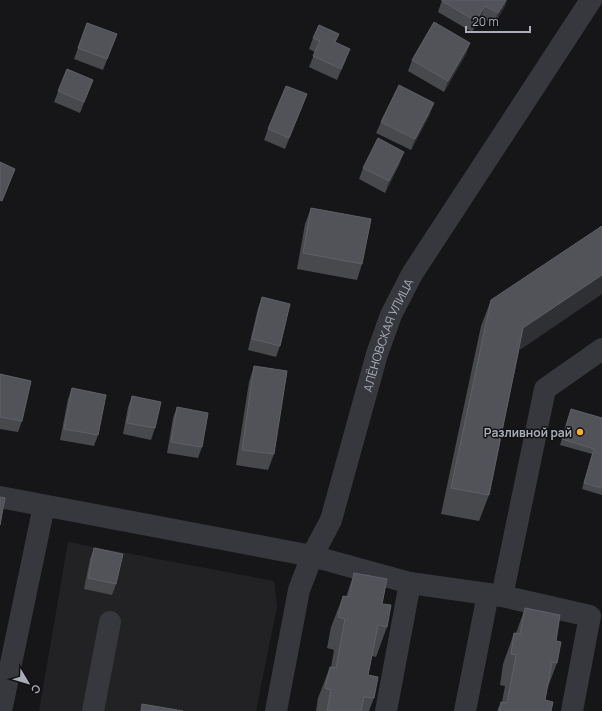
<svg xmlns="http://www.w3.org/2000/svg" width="602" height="711" font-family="Manrope,sans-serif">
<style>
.built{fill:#222225}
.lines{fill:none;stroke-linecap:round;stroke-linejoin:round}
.minor{stroke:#37383d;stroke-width:22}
.wall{fill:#47494d}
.shaded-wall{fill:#2f3033}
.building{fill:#525359;stroke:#5f6168}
.poi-dot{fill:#f2b134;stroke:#111113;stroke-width:1.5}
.labels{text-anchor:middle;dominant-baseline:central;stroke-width:3;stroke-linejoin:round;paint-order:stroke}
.street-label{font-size:12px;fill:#a8adb8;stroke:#111113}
.poi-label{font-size:12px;font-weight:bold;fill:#a8adb8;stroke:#111113;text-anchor:end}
</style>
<rect width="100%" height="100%" fill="#161618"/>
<path class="built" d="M68,542l206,39 3,26 -21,104h-217z"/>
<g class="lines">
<g class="minor">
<path d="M0,497l312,59 98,27 92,13 88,20 -18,95"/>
<path d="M502,596l43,-207 57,-40"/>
<path d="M1,711l43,-205"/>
<path d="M93,711l17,-89"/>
<path id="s1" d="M276,711l23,-121 13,-34 19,-36 46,-166 14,-39 21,-41 179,-274"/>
<path d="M386,711l24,-128"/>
<path d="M465,711l23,-117"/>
</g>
</g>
<path class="wall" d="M442,0l64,4 -12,21 -13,-8 -9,15 -34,-20z
M87,23l30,11 -14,36 -29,-11z
M313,38l23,4 10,18 -9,20 -28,-13 6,-15 -6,-3z
M470,43l-4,11 -22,38 -36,-21 4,-11z
M67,69l26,11 -13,33 -26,-11z
M307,94l-22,55 -21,-9 4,-11z
M430,114l-19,36 -35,-17 5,-11z
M400,163l-15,30 -26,-14 4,-11z
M311,208l51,56 -5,16 -60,-11 8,-45z
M262,297l18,49 -4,11 -28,-7 10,-42z
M491,300l28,51 -30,144 -10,26 -38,-7 40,-188z
M254,366l20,88 -6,16 -32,-5 13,-83z
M0,374l22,47 -4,11 -18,-3z
M72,388l26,47 -4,11 -34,-6 8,-41z
M132,396l23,32 -4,12 -28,-6 5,-27z
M177,407l25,40 -4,11 -31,-5 6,-35z
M571,409l31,9v77l-20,-6 10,-35 -32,-9z
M94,548l22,36 -4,11 -28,-6 6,-30z
M354,573l28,31 5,23 -11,30 -4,-1 -4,19 6,23 -5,13h-53l2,-13 12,-31h1l3,-17 -7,-2 4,-21 12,-31 3,1z
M525,608l31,33 1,22 -11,29 -1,8 6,11h-54l4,-9h1l3,-16 -5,-1 3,-21 11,-31h2z"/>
<path class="shaded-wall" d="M506,0h1l-1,4 -12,21 4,-12z
M485,6l-4,11 -9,15 4,-11z
M470,43l-4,11 -22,38 4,-11z
M350,49l-4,11 -9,20 4,-11z
M307,94l-4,11 -18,44 4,-11z
M434,103l-4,11 -19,36 4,-11z
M404,152l-4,11 -15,30 4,-12z
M602,275v19l-88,60 9,-26z"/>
<path class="building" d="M442,0h64l-8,13 -13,-7 -9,15 -34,-20z
M434,22l36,21 -22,38 -36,-21z
M87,23l30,11 -10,25 -29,-11z
M319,25l20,9 -4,8 15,7 -9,20 -28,-13 7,-15 -7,-3z
M67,69l26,11 -9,22 -26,-11z
M399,85l35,18 -19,36 -34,-17z
M286,86l21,8 -18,44 -21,-9z
M378,138l26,14 -15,29 -26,-13z
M0,162l15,7 -13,32 -2,-1z
M311,208l60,11 -9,45 -59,-11z
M602,226v49l-79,53 -34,167 -38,-7 40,-188z
M262,297l28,7 -10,42 -28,-7z
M254,366l33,5 -13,83 -32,-4z
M0,374l31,7 -9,40 -22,-4z
M72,388l34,7 -8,40 -34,-6z
M132,396l29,6 -6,26 -28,-5z
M177,407l31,6 -6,34 -31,-5z
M571,409l31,9v70l-18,-5 10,-34 -32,-10z
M0,497l5,1 -5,27z
M94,548l29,6 -7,30 -28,-6z
M354,573l33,6 -5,25 9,1 -4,22 -9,-2 -10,50 10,2 -4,21 -10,-1 -3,14h-34l4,-21 -6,-2 5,-21 6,1 9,-49 -7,-2 5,-21 6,1z
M525,608l35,7 -4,26 5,1 -4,21 -5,-1 -7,38 8,2 -2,9h-52l2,-9 6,1 9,-48 -5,-1 3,-21 6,1z
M142,704l41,7h-42z"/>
<circle class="poi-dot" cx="580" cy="432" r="4"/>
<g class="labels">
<g class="street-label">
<text stroke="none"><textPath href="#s1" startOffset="394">АЛЁНОВСКАЯ УЛИЦА</textPath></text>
</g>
<g class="poi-label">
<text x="572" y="432">Разливной рай</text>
</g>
</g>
<g transform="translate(28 683) rotate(128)" stroke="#111113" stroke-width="3" paint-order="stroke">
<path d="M0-3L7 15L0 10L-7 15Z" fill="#a8adb8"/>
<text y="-6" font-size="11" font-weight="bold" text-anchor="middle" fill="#a8adb8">С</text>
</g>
<path d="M466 26v6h64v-6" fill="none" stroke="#a8adb8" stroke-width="2"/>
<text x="472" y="26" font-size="12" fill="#a8adb8" stroke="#111113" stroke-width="3" paint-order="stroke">20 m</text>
</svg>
